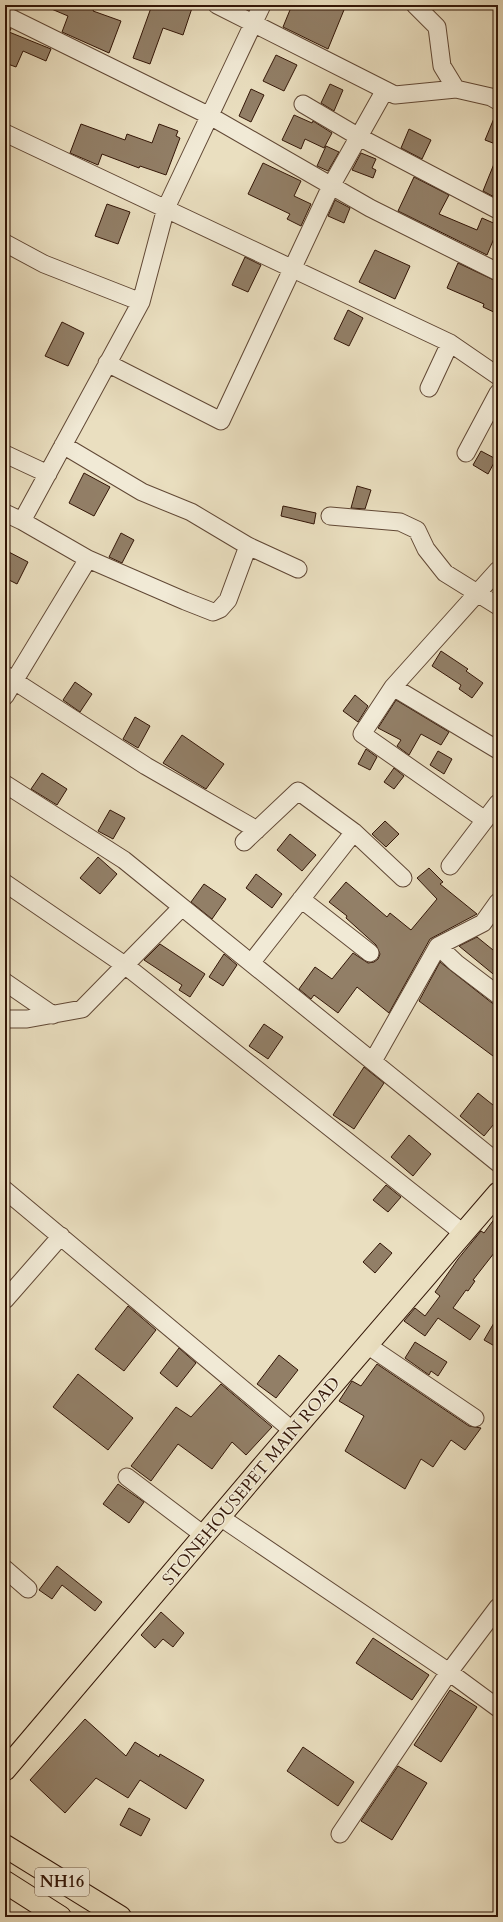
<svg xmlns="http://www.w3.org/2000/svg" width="503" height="1922" font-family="Cardo,serif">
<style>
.building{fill:#927f67;stroke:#331607}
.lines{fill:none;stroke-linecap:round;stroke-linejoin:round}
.minor-casing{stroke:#614835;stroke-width:19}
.major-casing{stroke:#331607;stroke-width:23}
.highway-casing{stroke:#331607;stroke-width:24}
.minor{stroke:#f1ead6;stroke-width:17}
.major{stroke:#eadfc0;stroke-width:21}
.highway{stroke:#eadfc0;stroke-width:22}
.labels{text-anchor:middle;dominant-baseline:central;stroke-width:3;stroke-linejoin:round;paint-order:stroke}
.shield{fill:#f1ead6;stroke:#6c5645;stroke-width:1}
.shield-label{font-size:16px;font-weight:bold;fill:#331607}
.street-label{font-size:17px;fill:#331607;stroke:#f1ead6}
</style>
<rect width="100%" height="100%" fill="#eadfc0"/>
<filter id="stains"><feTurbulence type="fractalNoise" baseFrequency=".005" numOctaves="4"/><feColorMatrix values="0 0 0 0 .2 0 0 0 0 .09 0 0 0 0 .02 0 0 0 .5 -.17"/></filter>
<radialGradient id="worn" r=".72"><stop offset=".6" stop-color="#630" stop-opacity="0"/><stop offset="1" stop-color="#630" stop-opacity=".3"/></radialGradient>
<path class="building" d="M5,5h16l-3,5z
M42,5h54l-3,6 28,10 -12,32 -47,-21 6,-16z
M152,5h41l-10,30 -20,-7 -13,36 -17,-6z
M292,5h54l-18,44 -45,-22z
M5,26l6,3 -2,3 42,17 -5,12 -23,-10 -7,16 -11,-4z
M276,55l21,10 -13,26 -21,-10z
M330,84l13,6 -9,21 -13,-8z
M251,89l13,6 -13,27 -12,-6z
M497,111h1v34l-13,-5z
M294,115l18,8 1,-2 19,12 -8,15 -19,-9 -4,10 -19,-9z
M81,124l44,16 2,-6 25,9 7,-19 19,7 -2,5 4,2 -14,37 -26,-9 -1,2 -37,-14 -4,11 -28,-12z
M409,129l22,11 -9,19 -21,-11z
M326,146l13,6 -11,19 -11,-5z
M361,153l15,6 -4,9 4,2 -3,8 -21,-8z
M498,154v45l-15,-8z
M263,163l38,18 -7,15 17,8 -10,22 -14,-7 3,-5 -42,-20z
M414,177l35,18 -10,19 38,16 5,-12 16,7v4l-11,26 -89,-44z
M335,200l15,8 -6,15 -16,-7z
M107,204l23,8 -12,32 -23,-8z
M375,250l35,16 -15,33 -36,-17z
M245,257l16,8 -13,27 -16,-7z
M458,263l40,19v32l-15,-7 1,-3 -37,-16z
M348,310l15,8 -14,28 -15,-7z
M62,322l22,11 -16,33 -23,-10z
M481,451l15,8 -8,15 -15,-9z
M84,473l26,14 -16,29 -25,-13z
M357,486l14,4 -6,19 -14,-1z
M283,506l33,7 -2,11 -33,-8z
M121,533l13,7 -12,23 -13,-6z
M5,550l23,12 -11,22 -12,-6z
M441,651l27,18 -2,2 17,12 -11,15 -13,-9 2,-4 -29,-19z
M75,682l17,12 -12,18 -17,-12z
M355,695l13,11 -10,16 -15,-11z
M396,700l53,32 -8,13 -20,-11 -12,21 -12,-9 4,-6 -23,-12z
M135,717l15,9 -12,22 -15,-9z
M182,735l42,29 -18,25 -43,-26z
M366,749l11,8 -7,13 -12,-6z
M438,751l14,8 -8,15 -14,-9z
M394,768l10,8 -10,13 -10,-7z
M42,773l25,16 -10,16 -26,-16z
M110,810l15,8 -12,21 -15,-8z
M385,821l14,13 -13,13 -14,-13z
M290,834l26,21 -14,16 -25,-21z
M98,857l19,17 -17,20 -20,-16z
M429,868l14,14 -3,2 37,30 -47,25 -41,74 -32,-26 -19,26 -24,-18 -3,4 -12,-10 16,-22 17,12 21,-26 15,10 6,-1 4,-3 2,-5 -4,-9 -30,-27 1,-2 -18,-14 17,-20 41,35 3,-4 21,17 26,-31 -20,-21z
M256,874l26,20 -10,14 -26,-20z
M204,884l22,15 -14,20 -21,-17z
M477,937l21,17v24l-39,-32z
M160,944l45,30 -15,23 -11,-7 3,-5 -38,-25z
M224,954l13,11 -14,21 -14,-9z
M440,962l52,41 6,2v43l-5,8 -74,-55z
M264,1024l19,13 -15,22 -19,-13z
M364,1067l20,16 -30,46 -21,-14z
M478,1093l20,16v10l-14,17 -24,-20z
M409,1135l22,19 -18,22 -22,-19z
M386,1185l15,12 -13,15 -15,-12z
M498,1214v34l-25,32 2,1 -7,10 -2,-1 -13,18 27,18 -10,14 -32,-22 -13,18 -21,-15 11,-13 10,8 15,-20 -5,-4 23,-33 23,-28 3,2z
M380,1243l12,10 -17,20 -12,-11z
M128,1306l28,24 -32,41 -29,-22z
M498,1316v32l-14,-8z
M415,1342l32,20 -9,14 -7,-5 -2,4 -24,-17z
M179,1348l17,15 -19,24 -17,-14z
M279,1355l19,15 -22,28 -19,-14z
M377,1364l92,62 12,2 -16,22 -14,-10 -18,27 -12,-8 -16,30 -60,-38 19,-35 -25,-15 13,-20 9,5z
M78,1374l55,44 -25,32 -55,-43z
M221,1384l51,43 -26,28 -14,-13 -20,27 -34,-25 -27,37 -20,-15 45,-59 15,10z
M118,1484l26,18 -15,21 -26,-19z
M57,1566l45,36 -7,9 -33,-26 -10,14 -13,-9z
M161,1612l23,21 -11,14 -10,-8 -8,9 -14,-13z
M373,1638l56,37 -17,25 -56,-37z
M450,1690l27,17 -36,55 -27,-17z
M85,1719l41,37 9,-14 24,15 1,-3 44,26 -18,29 -46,-29 -12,18 -32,-20 -31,35 -35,-33z
M303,1747l51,35 -16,24 -51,-35z
M398,1766l29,17 -35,57 -31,-19z
M129,1808l21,11 -9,17 -21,-11z"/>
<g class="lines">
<defs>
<path id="minor" d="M217,5l178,90 61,-6 35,8 7,4
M415,5l22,22 5,39 14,23
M5,15l205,101 160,92 128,64
M303,104l56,33 139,73
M5,133l445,210 48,33
M5,243l39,21 97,38
M107,363l114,58 110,-235 54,-96
M429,388l21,-45
M63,445l79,47 49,20 57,34 50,23
M466,453l32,-60
M5,454l43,20
M5,513l17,8 66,38 97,42 28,11 7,-3 8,-9 20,-54
M330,516l70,6 17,8 9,19 19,24 53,33
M22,521l119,-219 25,-94 96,-203
M5,675l141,91 111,64
M393,687l105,63
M5,696l83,-137
M5,784l119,76 374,303
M485,820l-123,-86 31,-47 105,-117
M244,842l54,-51 56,41 49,46
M450,866l48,-63
M5,883l121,83 337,267
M301,899l69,54
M438,946l18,17 42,32
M251,963l103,-131
M5,982l48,33
M5,1019h22l55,-10 100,-102
M373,1061l65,-115 45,-23 15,-21
M5,1190l288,241
M5,1300l56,-64
M367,1345l108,73
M127,1477l78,59
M220,1517l229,155 49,36
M5,1569l23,20
M340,1834l109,-162 49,-65"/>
<path id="major" d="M5,1770l256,-302 237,-275"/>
<path id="highway" d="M5,1846l115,71
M5,1882l55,35"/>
</defs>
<use href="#minor" class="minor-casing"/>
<use href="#major" class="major-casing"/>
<use href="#highway" class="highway-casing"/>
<use href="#minor" class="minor"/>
<use href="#major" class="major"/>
<use href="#highway" class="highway"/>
</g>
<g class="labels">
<rect class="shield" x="35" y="1868" width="54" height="28" rx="3"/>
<g class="shield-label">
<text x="62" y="1882">NH16</text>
</g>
<g class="street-label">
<text transform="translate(251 1481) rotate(-50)">STONEHOUSEPET MAIN ROAD</text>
</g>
</g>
<rect width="503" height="1922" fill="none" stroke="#eadfc0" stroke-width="20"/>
<rect x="6" y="6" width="491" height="1910" fill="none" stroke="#331607" stroke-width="2"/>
<rect x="10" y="10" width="483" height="1902" fill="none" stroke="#331607"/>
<rect width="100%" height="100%" filter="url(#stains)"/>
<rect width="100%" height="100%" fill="url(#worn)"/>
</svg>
